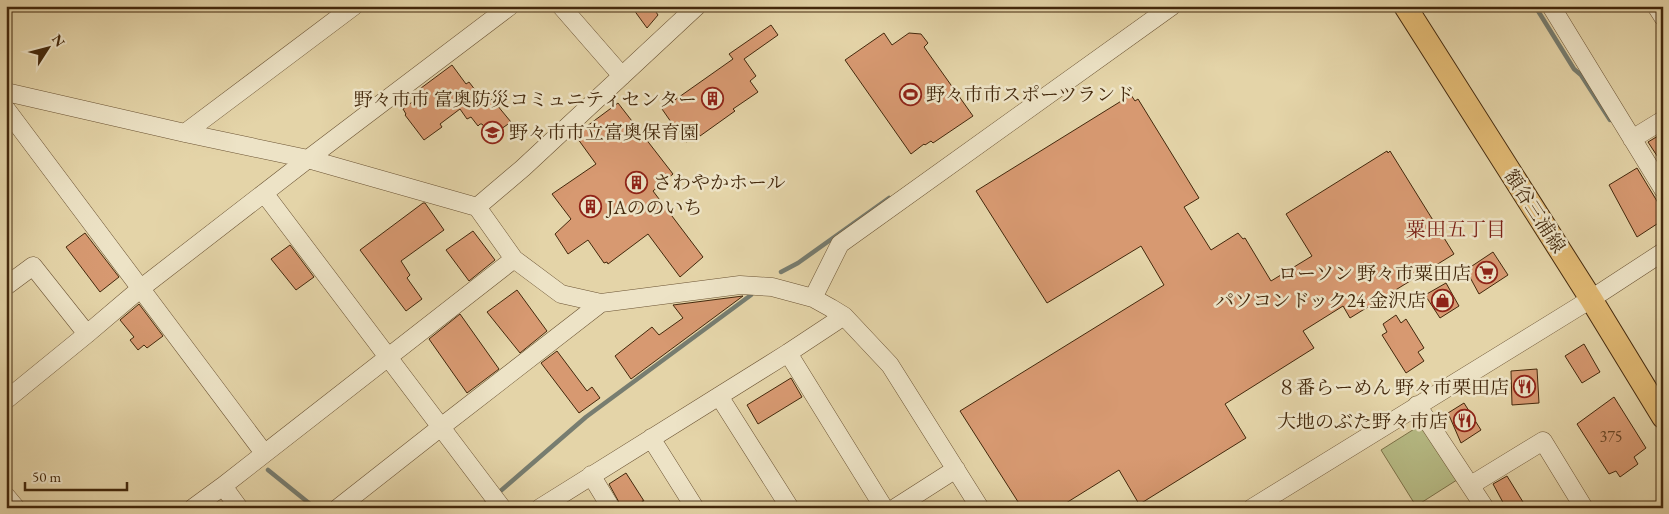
<svg xmlns="http://www.w3.org/2000/svg" width="1669" height="514" font-family="'EB Garamond','Noto Serif JP',serif">
<style>
.green{fill:#b7bc86;stroke:#7d7249}
.lines{fill:none;stroke-linecap:round;stroke-linejoin:round}
.stream{stroke:#777d70;stroke-width:4.5}
.building{fill:#d79971;stroke:#43280c}
.minor-casing{stroke:#6b5333;stroke-width:19}
.major-casing{stroke:#43280c;stroke-width:24}
.minor{stroke:#ede3c6;stroke-width:18}
.major{stroke:#e2ba74;stroke-width:22}
.labels{text-anchor:middle;dominant-baseline:central;stroke-width:5;stroke-linejoin:round;paint-order:stroke}
.number-label{font-size:16px;fill:#684425}
.poi-label{font-size:19px;fill:#43280c;stroke:#ede3c6;text-anchor:end}
.street-label{font-size:19px;fill:#43280c;stroke:#ede3c6}
.neighbourhood-label{font-size:20px;fill:#7a1f14;stroke:#ede3c6}
</style>
<rect width="100%" height="100%" fill="#e4d4a8"/>
<filter id="stains"><feTurbulence type="fractalNoise" baseFrequency=".004" numOctaves="4"/><feColorMatrix values="0 0 0 0 .2 0 0 0 0 .09 0 0 0 0 .02 0 0 0 .5 -.17"/></filter>
<radialGradient id="worn" r=".72"><stop offset=".6" stop-color="#630" stop-opacity="0"/><stop offset="1" stop-color="#630" stop-opacity=".3"/></radialGradient>
<path class="green" d="M1419,426l9,3 32,49 -44,28 -35,-56z"/>
<g class="lines">
<path class="stream" d="M1535,6l39,63 7,6 29,45
M781,272l17,-9 91,-65
M268,470l47,38
M497,494l89,-77 165,-122
M480,508l11,-9"/>
</g>
<path class="building" d="M631,6h21l6,9 -11,13z
M771,25l7,10 -34,24 12,17 -6,5 8,11 -25,17 2,2 -35,25 -1,-2 -13,8 -6,-11 -2,1 -16,-23 71,-50 -4,-5z
M884,33l8,12 17,-12 12,1 7,9 -4,4 49,69 -40,27 -2,-2 -6,4 -1,-1 -13,10 -66,-94z
M452,65l14,19 3,-2 17,22 6,-5 19,23 -17,12 -2,-2 -3,1 -7,-9h-2l-2,2 -7,-9 -4,2 -7,-10 -20,15 2,3 -18,13 -19,-25 1,-1 -3,-5 17,-13 -3,-5z
M1131,95l4,6 3,-2 61,99 -15,9 27,43 27,-17 5,6 2,-1 26,43 41,-25 -26,-42 101,-63 1,2 2,-2 64,103 -104,64 -7,-12 -40,25 11,17 -89,56 21,34 -103,64 -4,2 -20,-34 -61,38h-36l-62,-97 204,-126 -23,-39 -94,57 -71,-112z
M618,103l55,71 -20,17 50,66 -23,20 -32,-43 -40,30 -1,-2 -3,1 -16,-23 -20,14 -13,-20 16,-15 -19,-25 44,-30 -21,-29z
M1663,133v32l-15,-23z
M1637,168l26,43v9l-26,17 -28,-52z
M423,203h2l19,27 -43,31 9,14 -3,3 15,21 -16,12 -46,-61z
M473,231l22,29 -26,21 -23,-31z
M85,233l34,44 -19,15 -34,-45z
M290,245l24,32 -18,13 -25,-31z
M1493,252l15,23 -29,19 -13,-24z
M1446,283l13,23 -19,12 -15,-23z
M517,290l30,41 -27,22 -33,-41z
M743,296l-112,83 -16,-23 37,-29 7,8 24,-17 -10,-13z
M139,304l24,32 -16,12 -3,-3 -6,5 -8,-10 4,-3 -14,-17z
M460,314l39,55 -32,24 -38,-54z
M1396,315l5,8 5,-4 18,29 -6,4 6,9 -18,12 -24,-38 5,-3 -4,-8z
M1584,344l16,28 -18,11 -17,-27z
M557,351l30,40 5,-4 8,11 -21,15 -38,-50z
M1537,369l2,34 -27,2 -1,-34z
M791,378l11,19 -44,27 -11,-19z
M1614,397l32,51 -12,9 4,7 -18,13 -4,-6 -7,3 -32,-50z
M1464,403l17,27 -20,13 -13,-30z
M626,473l18,28h-2l4,7h-24l-1,-2 -12,-22z
M1507,476l16,26 -10,6h-7l-13,-24z"/>
<g class="lines">
<defs>
<path id="minor" d="M561,6l61,70
M697,6l-174,162 -46,39 37,52 47,35 40,9 139,-18 32,2 41,11 18,10 13,8 46,49 90,143
M1551,6l112,183
M1656,6l7,11
M6,92l179,41 123,26 169,48
M6,109l258,344
M185,133l169,-127
M1632,139l31,-19
M264,193l238,315
M6,286l27,-20 54,68
M813,298l27,-54 332,-238
M788,353l96,155
M719,396l71,112
M6,400l81,-66 53,-45 168,-130 202,-153
M1417,405l68,103
M651,438l44,70
M591,475l20,33
M1471,485l72,-44 41,67
M223,486l291,-227
M6,496l10,12
M193,508l30,-22 16,22
M338,508l103,-81 160,-124
M540,508l248,-155 56,-37
M895,508l61,-39
M1252,508l339,-209 72,-47"/>
<path id="major" d="M1405,6l186,293 72,118"/>
</defs>
<use href="#minor" class="minor-casing"/>
<use href="#major" class="major-casing"/>
<use href="#minor" class="minor"/>
<use href="#major" class="major"/>
</g>
<defs>
<symbol id="stadium-ring" viewBox="-11 -11 22 22"><circle r="9.5" fill="#ede3c6" stroke="#8f2418" stroke-width="1.5"/><path d="M0-5a6.5 5 0 1 0 0 10a6.5 5 0 1 0 0-10ZM-3.5-1.8h7v3.6h-7Z" fill="#8f2418"/></symbol>
<symbol id="building-ring" viewBox="-11 -11 22 22"><circle r="9.5" fill="#ede3c6" stroke="#8f2418" stroke-width="1.5"/><path d="M-4-6H4V6H1V3H-1V6H-4ZM-2.5-4.3h1.7v1.8h-1.7ZM.8-4.3h1.7v1.8H.8ZM-2.5-1h1.7V.8h-1.7ZM.8-1h1.7V.8H.8Z" fill="#8f2418"/></symbol>
<symbol id="school-ring" viewBox="-11 -11 22 22"><circle r="9.5" fill="#ede3c6" stroke="#8f2418" stroke-width="1.5"/><path d="M0-5L7-2L0 1L-7-2ZM-4 1L0 2.5L4 1V4Q0 6-4 4Z" fill="#8f2418"/></symbol>
<symbol id="supermarket-ring" viewBox="-11 -11 22 22"><circle r="9.5" fill="#ede3c6" stroke="#8f2418" stroke-width="1.5"/><path d="M-6-5.5h2.5l.6 2H6L4.5 2H-2.5L-4.4-4H-6ZM-1.5 3.2a1.3 1.3 0 1 0 .1 0ZM3 3.2a1.3 1.3 0 1 0 .1 0Z" fill="#8f2418"/></symbol>
<symbol id="shop-ring" viewBox="-11 -11 22 22"><circle r="9.5" fill="#ede3c6" stroke="#8f2418" stroke-width="1.5"/><path d="M-5-2.5h2.3a2.7 3.5 0 0 1 5.4 0H5L5.5 6h-11ZM-1.5-2.5h3a1.5 2.3 0 0 0-3 0Z" fill="#8f2418"/></symbol>
<symbol id="restaurant-ring" viewBox="-11 -11 22 22"><circle r="9.5" fill="#ede3c6" stroke="#8f2418" stroke-width="1.5"/><path d="M-5-6h1v4h1v-4h1v4h1v-4h1v5L-1.5 .5V6h-2V.5L-5-1ZM5-6V6H3V1.5H1.5Q1.5-4 5-6Z" fill="#8f2418"/></symbol>
</defs>
<g fill-rule="evenodd">
<use href="#stadium-ring" x="898" y="82" width="25" height="25"/>
<use href="#building-ring" x="700" y="86" width="25" height="25"/>
<use href="#school-ring" x="480" y="120" width="25" height="25"/>
<use href="#building-ring" x="624" y="170" width="25" height="25"/>
<use href="#building-ring" x="578" y="194" width="25" height="25"/>
<use href="#supermarket-ring" x="1474" y="260" width="25" height="25"/>
<use href="#shop-ring" x="1430" y="288" width="25" height="25"/>
<use href="#restaurant-ring" x="1512" y="374" width="25" height="25"/>
<use href="#restaurant-ring" x="1452" y="408" width="25" height="25"/>
</g>
<g class="labels">
<g class="number-label">
<text x="1611" y="436">375</text>
</g>
<g class="poi-label">
<text x="926" y="94" text-anchor="start">野々市市スポーツランド</text>
<text x="697" y="99">野々市市 富奥防災コミュニティセンター</text>
<text x="509" y="132" text-anchor="start">野々市市立富奥保育園</text>
<text x="653" y="182" text-anchor="start">さわやかホール</text>
<text x="607" y="207" text-anchor="start">JAののいち</text>
<text x="1471" y="273">ローソン 野々市粟田店</text>
<text x="1426" y="300">パソコンドック24 金沢店</text>
<text x="1509" y="387">８番らーめん 野々市栗田店</text>
<text x="1448" y="421">大地のぶた野々市店</text>
</g>
<g class="street-label">
<text transform="translate(1535 211) rotate(57)">額谷三浦線</text>
</g>
<g class="neighbourhood-label">
<text x="1456" y="229">粟田五丁目</text>
</g>
</g>
<rect width="1669" height="514" fill="none" stroke="#e4d4a8" stroke-width="25"/>
<rect x="8" y="8" width="1654" height="499" fill="none" stroke="#43280c" stroke-width="2.5"/>
<rect x="12" y="12" width="1644" height="489" fill="none" stroke="#43280c"/>
<g transform="translate(48 48) rotate(54)" stroke="#ede3c6" stroke-width="4" paint-order="stroke">
<path d="M0-4L9 19L0 12L-9 19Z" fill="#43280c"/>
<text y="-8" font-size="14" font-weight="bold" text-anchor="middle" fill="#43280c">N</text>
</g>
<path d="M25 482v8h102v-8" fill="none" stroke="#43280c" stroke-width="2.5"/>
<text x="32" y="482" font-size="15" fill="#43280c" stroke="#ede3c6" stroke-width="4" paint-order="stroke">50 m</text>
<rect width="100%" height="100%" filter="url(#stains)"/>
<rect width="100%" height="100%" fill="url(#worn)"/>
</svg>
